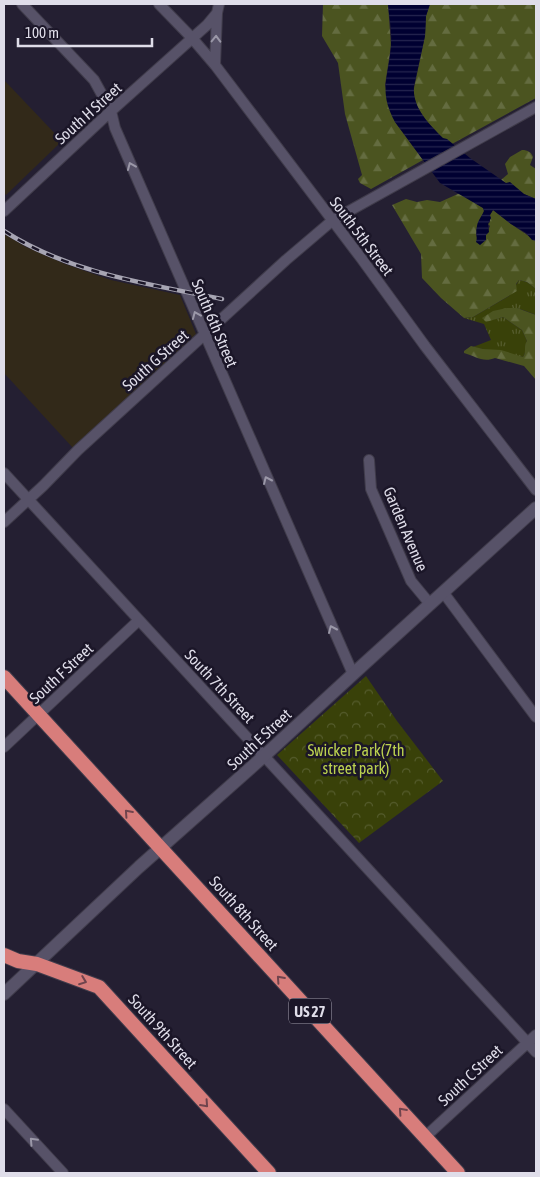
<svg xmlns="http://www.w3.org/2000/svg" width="540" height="1177" font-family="'Asap Condensed',sans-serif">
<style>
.industrial{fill:#322919}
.grass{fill:url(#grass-tufts)}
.forest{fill:url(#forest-firs)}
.park{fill:url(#park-crowns)}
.water{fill:url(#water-rules)}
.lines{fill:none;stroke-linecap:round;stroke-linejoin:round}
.minor-casing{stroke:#403c4b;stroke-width:12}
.tertiary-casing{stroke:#403c4b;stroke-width:14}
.trunk-casing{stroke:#403c4b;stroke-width:16}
.minor{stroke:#575268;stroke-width:10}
.tertiary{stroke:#575268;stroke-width:12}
.trunk{stroke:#d87d7b;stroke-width:14}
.rail-casing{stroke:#a7a5b3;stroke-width:4.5}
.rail{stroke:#1b1628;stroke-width:2.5;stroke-dasharray:8;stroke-linecap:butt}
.oneway{stroke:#9b98a8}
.oneway2{stroke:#70444d}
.labels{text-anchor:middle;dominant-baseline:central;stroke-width:5;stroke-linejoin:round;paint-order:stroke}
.shield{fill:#1b1628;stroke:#a4a1af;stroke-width:1}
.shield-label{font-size:15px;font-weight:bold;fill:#dfdde9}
.street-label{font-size:16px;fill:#dfdde9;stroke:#1b1628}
.park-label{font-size:16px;fill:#bcd24f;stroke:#1b1628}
</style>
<defs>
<pattern id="grass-tufts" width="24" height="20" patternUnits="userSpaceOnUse" patternTransform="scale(1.25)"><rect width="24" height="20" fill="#394109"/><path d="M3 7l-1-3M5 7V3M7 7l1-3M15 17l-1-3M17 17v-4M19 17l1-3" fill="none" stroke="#555c2d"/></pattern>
<pattern id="forest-firs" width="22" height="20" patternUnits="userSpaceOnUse" patternTransform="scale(1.25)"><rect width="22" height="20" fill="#4b5420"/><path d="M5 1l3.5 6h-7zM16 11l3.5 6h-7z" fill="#646c40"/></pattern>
<pattern id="park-crowns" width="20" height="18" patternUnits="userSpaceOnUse" patternTransform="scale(1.25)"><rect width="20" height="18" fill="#394109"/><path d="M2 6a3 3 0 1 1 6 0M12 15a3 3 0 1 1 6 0" fill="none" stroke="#555c2d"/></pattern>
<pattern id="water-rules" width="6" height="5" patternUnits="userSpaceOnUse" patternTransform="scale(1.25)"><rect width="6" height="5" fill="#000031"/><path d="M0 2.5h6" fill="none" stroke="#25254f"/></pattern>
</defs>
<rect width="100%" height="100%" fill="#241f32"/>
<path class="industrial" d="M4,80l58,61 -56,54 -2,-2z
M4,234l22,13 39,17 46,16 69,15 16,39 -123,114 -69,-75z"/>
<path class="grass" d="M519,280l8,2 9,7v26c-27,-11 -26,-9 -49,6l16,-4 19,13 5,11c-3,6 0,11 -4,16l-50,-10 18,-7 -7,-16 -20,-6 9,-1 36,-21z"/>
<path class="forest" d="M323,4h65l3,42 -6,39 10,37 28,38 -52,29 -11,-6 -2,-4 4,-4 -17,-61 -7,-51 -16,-27z
M430,4h106v94l-84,46 -9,-5 -18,-20 -8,-13 -4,-13 12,-57 1,-20z
M522,150c6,0 9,2 11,7l-3,8 6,4v30l-12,-5 -14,-11 -4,1 -5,-4 7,-6 -3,-10 5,-7z
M460,193l23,15 1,3 -8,23 1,4 9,-3 4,-9 -2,-2 2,-2v-7l3,-5 18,14 25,17v48l-9,-7 -8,-2 -3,4 1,7 -44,26 -9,1 -23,-20 -19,-20 -1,-24 -29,-49 14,-6 11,3 10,-2 13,2z
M507,308h10l19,7v65l-12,-14 -29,-8c-12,5 -20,-2 -31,-5v-2l7,-5 12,3 18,1 22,7c4,-5 0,-11 4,-16l-5,-11 -19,-13 -17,5 -4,-4 11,-7z"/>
<path class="park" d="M366,676l31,45 46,60 -84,62 -82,-88z"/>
<path class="water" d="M388,4h42l-4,12 -1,20 -11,50c-2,22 15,38 29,52l4,1 23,19 36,25 4,-1 14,12 12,5v42l-4,-1 -6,-7 -15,-9 -18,-14 -3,5 1,3 -3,6 1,8 -3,3v5l-6,5 -4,-3c2,-6 -1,-10 1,-16 1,-6 5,-10 7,-15l-1,-3 -43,-25 -45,-61c-18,-33 -5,-46 -4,-79 1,-13 -2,-26 -3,-39z"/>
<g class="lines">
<defs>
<path id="minor" d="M22,4l72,76 17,31 4,17 238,546
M159,4l33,34 23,27 146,193 64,88 111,144
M215,65l2,-52
M4,211l107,-100 96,-86 10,-12 2,-9
M369,460l2,29 40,92 19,23
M4,473l532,579
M4,522l39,-36 35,-36 208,-190 47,-40 203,-113
M443,592l93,125
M4,747l135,-127
M4,1109l59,64
M425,1137l111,-102"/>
<path id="tertiary" d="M4,994l135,-127 125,-111 100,-92 172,-156"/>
<path id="trunk" d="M4,677l454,496
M4,955l14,6 19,3 62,23 170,186"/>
</defs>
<use href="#minor" class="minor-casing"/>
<use href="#tertiary" class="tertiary-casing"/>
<use href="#trunk" class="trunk-casing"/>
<use href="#minor" class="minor"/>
<use href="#tertiary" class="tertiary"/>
<use href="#trunk" class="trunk"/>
<defs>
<path id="rail" d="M4,231c65,42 144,53 218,68"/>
</defs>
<use href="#rail" class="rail-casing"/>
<use href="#rail" class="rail"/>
</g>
<defs><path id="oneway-chevron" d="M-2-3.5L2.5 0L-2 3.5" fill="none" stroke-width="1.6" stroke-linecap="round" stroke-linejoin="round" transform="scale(1.25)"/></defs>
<g class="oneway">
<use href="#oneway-chevron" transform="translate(216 39) rotate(-89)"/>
<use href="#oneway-chevron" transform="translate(131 166) rotate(-113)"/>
<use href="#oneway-chevron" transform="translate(196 315) rotate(-113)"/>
<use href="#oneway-chevron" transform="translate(267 480) rotate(-114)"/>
<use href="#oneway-chevron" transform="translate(332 629) rotate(-114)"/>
<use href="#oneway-chevron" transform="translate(33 1141) rotate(-133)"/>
</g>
<g class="oneway2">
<use href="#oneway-chevron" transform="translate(128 813) rotate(-132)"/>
<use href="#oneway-chevron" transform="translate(280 979) rotate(-132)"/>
<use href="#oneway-chevron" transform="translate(83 981) rotate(21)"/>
<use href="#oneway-chevron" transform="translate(205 1104) rotate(48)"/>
<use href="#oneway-chevron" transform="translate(402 1111) rotate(-132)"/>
</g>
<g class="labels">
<rect class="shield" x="289" y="998.5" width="42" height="25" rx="4"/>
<g class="shield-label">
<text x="310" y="1011">US 27</text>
</g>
<g class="street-label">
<text transform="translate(88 113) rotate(-42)">South H Street</text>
<text transform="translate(362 236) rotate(53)">South 5th Street</text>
<text transform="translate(215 323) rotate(67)">South 6th Street</text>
<text transform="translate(155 360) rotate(-42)">South G Street</text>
<text transform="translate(406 529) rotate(67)">Garden Avenue</text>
<text transform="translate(61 673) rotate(-43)">South F Street</text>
<text transform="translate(220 686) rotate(47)">South 7th Street</text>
<text transform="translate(259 739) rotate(-43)">South E Street</text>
<text transform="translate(244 913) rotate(48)">South 8th Street</text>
<text transform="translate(163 1031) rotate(48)">South 9th Street</text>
<text transform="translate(470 1075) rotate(-43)">South C Street</text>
</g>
<g class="park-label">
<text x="356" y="750">Swicker Park(7th<tspan x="356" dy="18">street park)</tspan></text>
</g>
</g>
<rect width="540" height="1177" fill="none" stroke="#dfdde9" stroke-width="10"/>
<path d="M18 38v8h134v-8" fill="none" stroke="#dfdde9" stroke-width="2.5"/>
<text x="25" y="38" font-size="15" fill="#dfdde9" stroke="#1b1628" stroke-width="4" paint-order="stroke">100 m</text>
</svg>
